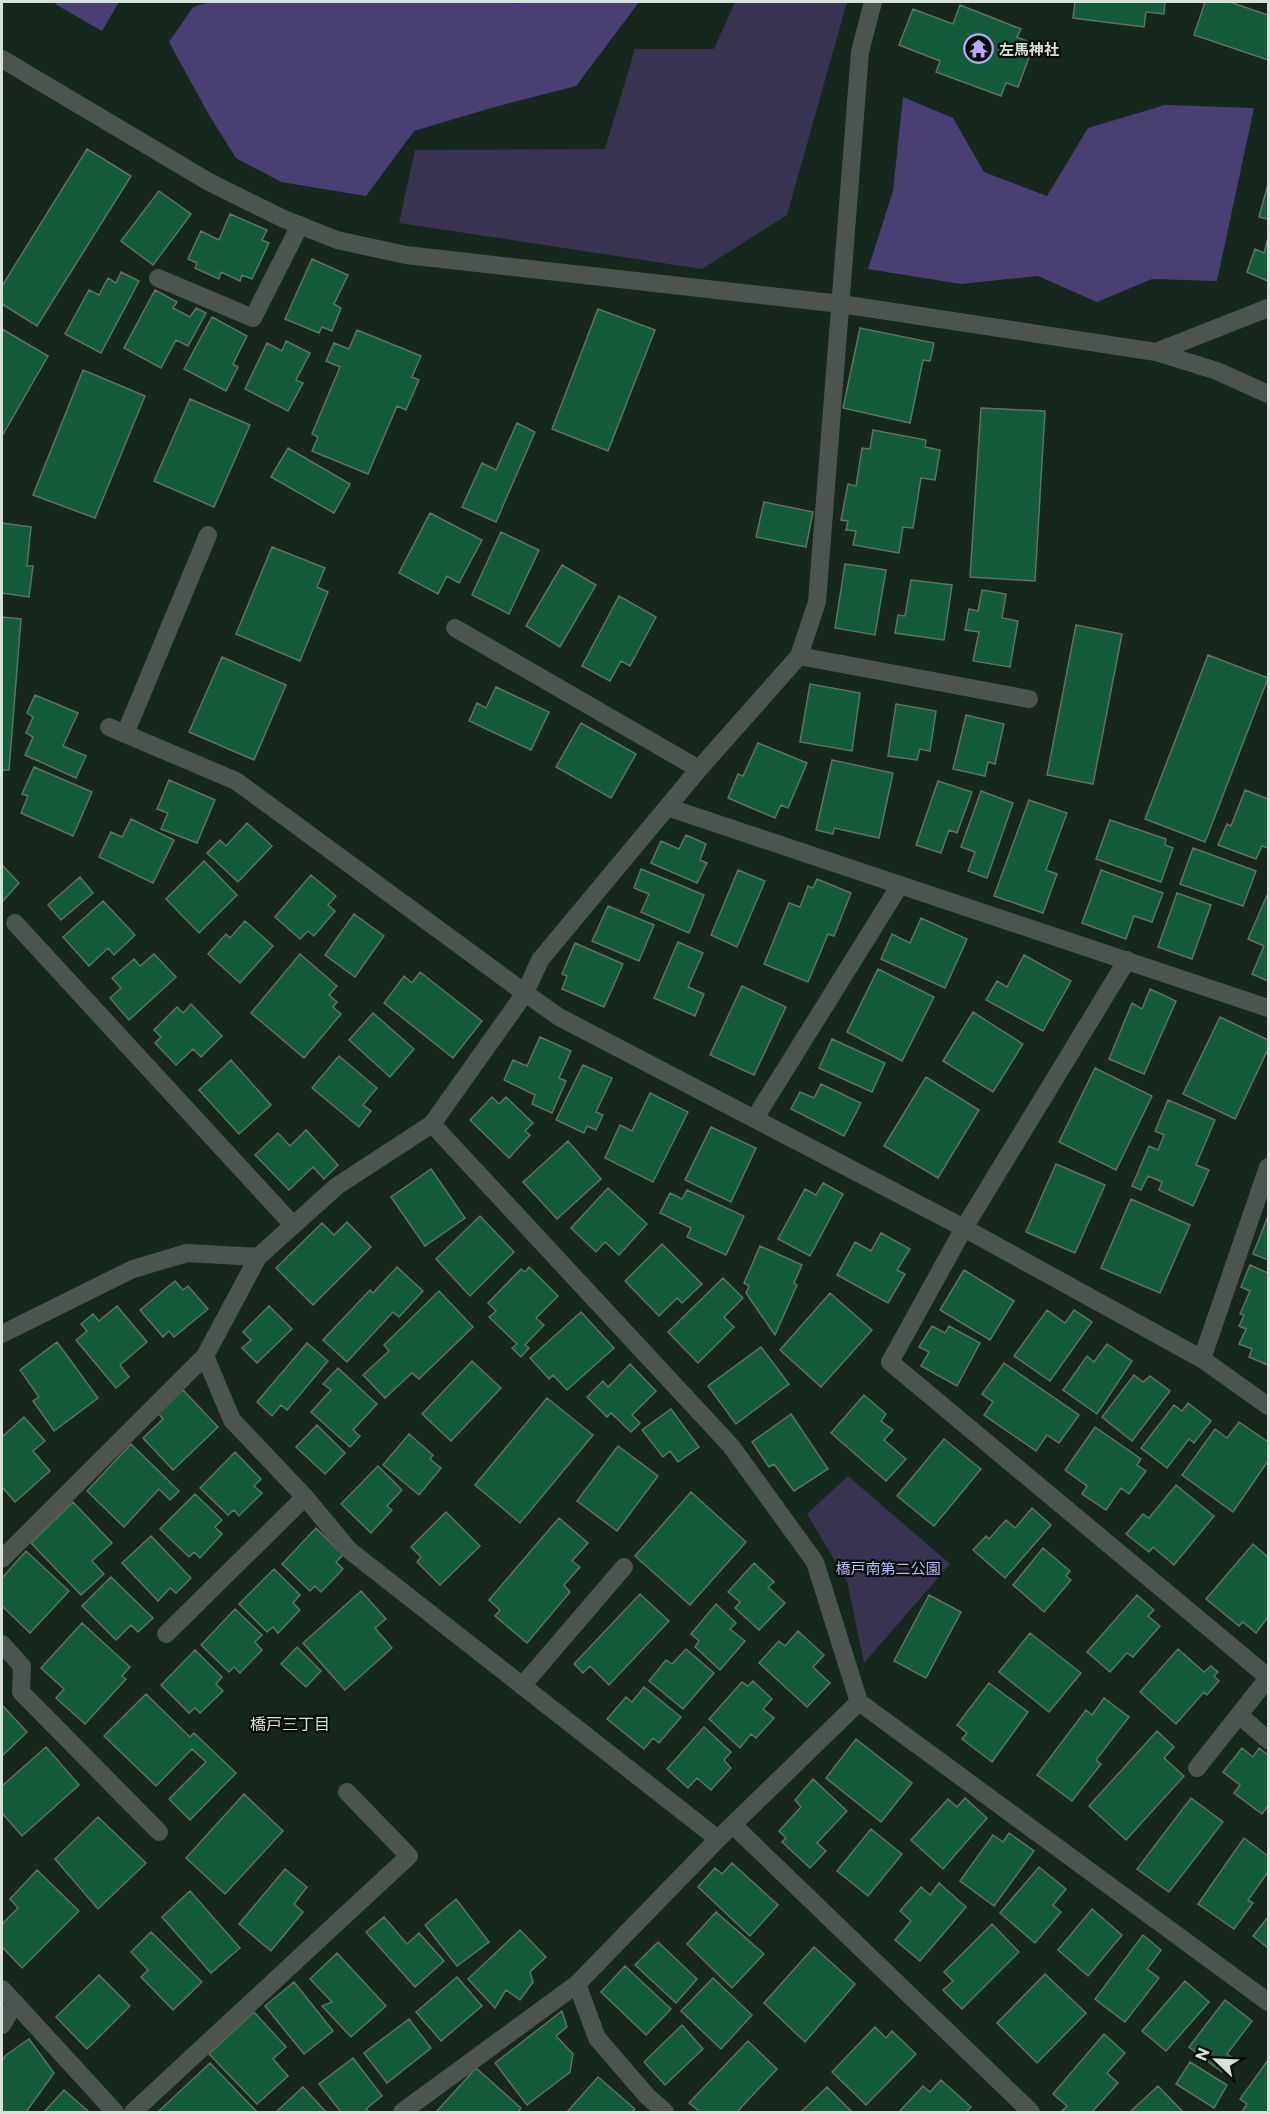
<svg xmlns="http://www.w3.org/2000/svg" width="1270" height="2114" font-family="Commissioner,'Noto Sans JP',sans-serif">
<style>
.green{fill:#383351}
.forest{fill:#493f73}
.building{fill:#145b3b;stroke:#5e7266;stroke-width:1.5}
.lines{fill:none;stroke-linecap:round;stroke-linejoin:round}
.lane{stroke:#4c544f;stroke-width:18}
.street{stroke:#4c544f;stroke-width:18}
.labels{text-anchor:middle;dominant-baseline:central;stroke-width:4.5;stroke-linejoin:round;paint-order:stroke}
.poi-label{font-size:15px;font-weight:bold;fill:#d6e1da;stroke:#070e0a;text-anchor:start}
.park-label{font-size:15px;fill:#c2b9fb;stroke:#070e0a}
.neighbourhood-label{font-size:16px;fill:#d6e1da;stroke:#070e0a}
</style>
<rect width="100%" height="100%" fill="#16271d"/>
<path class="green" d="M735,2h112l-60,213 -85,54 -303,-46 16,-73 190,-1 30,-100h79z
M848,1476l102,88 -86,99 -17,-82 -40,-67z"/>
<path class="forest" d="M57,2h62l-17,29 -47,-27z
M210,2h301l4,2 2,-2h122l-63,84 -85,22 -77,23 -48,65 -85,-14 -45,-24 -27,-43 -40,-73 24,-35z
M903,97l50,21 31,54 63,24 41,-68 77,-23 89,3 -37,173 -65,-2 -55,23 -59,-26 -77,8 -93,-15 25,-78z"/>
<path class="building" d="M1075,2h90l-1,12 -18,-2 -2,15 -71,-9z
M1205,2h25l38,13v45l-74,-25z
M960,5l61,24 -4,8 17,7 -16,43 -12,-4 -5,13 -65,-24 4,-11 -41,-16 14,-36 40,15z
M87,149l44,27 -94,150 -35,-22v-18z
M1268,184v35l-9,-2z
M159,191l32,23 -38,51 -32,-24z
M230,214l37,16 -5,10 7,3 -17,36 -10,-4 -2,6 -19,-9 -2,7 -24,-11 2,-5 -9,-4 13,-28 18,9z
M1268,238v43l-21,-9 8,-23 9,4z
M312,259l36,16 -14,29 7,4 -9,23 -10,-4 -3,6 -34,-14z
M121,272l18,9 -38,72 -36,-19 24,-44 10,5 9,-17 8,5z
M155,290l22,12 -4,6 17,9 6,-9 10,5 -18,33 -12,-6 -15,28 -37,-20z
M598,309l57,21 -47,121 -56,-22z
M212,317l35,19 -14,28 5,3 -12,24 -42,-22z
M860,328l74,15 -4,18 -7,-1 -13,63 -67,-15z
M2,329l46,27 -46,80z
M357,330l64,26 -9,21 7,3 -13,30 -9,-4 -29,68 -56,-23 6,-14 -6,-3 28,-67 -14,-6 8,-18 15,6z
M286,341l24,12 -14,27 7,3 -15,28 -43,-22 22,-46 15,8z
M83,370l62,26 -50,122 -62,-23z
M190,399l60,26 -36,82 -60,-26z
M981,408l64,3 -10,170 -65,-4z
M517,423l18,9 -39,90 -34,-15 20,-44 14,7z
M873,430l53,10 -1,7 15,3 -5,30 -14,-2 -8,50 -10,-1 -4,26 -46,-8 3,-14 -10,-1 2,-9 -7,-1 7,-36 8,2 6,-38 8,1z
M288,448l62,36 -16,29 -63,-36z
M764,502l49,10 -7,35 -50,-10z
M430,513l52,27 -23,43 -12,-7 -9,18 -39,-21z
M2,523l29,4 -4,39h6l-4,31 -27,-4z
M501,532l38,18 -30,64 -37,-19z
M272,547l53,21 -8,19 11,5 -28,69 -64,-27z
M845,564l41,6 -11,65 -40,-7z
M562,565l34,20 -36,62 -34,-21z
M911,580l41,5 -8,55 -49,-7 3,-18 7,1z
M982,590l24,4 -4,24 16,3 -8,46 -37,-6 6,-29 -14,-2 4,-21 9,2z
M619,596l37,21 -26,49 -9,-5 -11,20 -28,-15z
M2,617l19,2 -12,151h-7z
M1076,625l46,9 -29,150 -46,-9z
M1208,655l60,23 -63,164 -60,-23z
M222,657l64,28 -32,75 -65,-28z
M810,684l50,9 -8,58 -52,-9z
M496,687l53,25 -18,38 -62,-29 8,-18 9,5z
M35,695l43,18 -15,33 23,10 -10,22 -51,-23 8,-18 -7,-4 7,-16 -6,-4z
M896,704l40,7 -6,40 -10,-2 -3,11 -29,-4z
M966,715l38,9 -9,40 -7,-2 -3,14 -32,-7z
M581,723l55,31 -25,44 -55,-31z
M758,743l49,20 -19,45 -7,-3 -6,13 -47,-20 10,-24 5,2z
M832,760l61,13 -14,65 -45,-10 -1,6 -17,-4z
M34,767l58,25 -19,44 -52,-23 7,-17 -6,-2z
M169,780l46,20 -18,43 -36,-14 7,-16 -11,-4z
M938,781l34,11 -15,41 -8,-3 -8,23 -25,-8z
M1245,790l23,9v49l-6,-2 -6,13 -38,-14 9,-21 4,2z
M981,791l32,12 -26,75 -19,-7 7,-19 -14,-5z
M1029,800l38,13 -21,57 11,4 -14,39 -49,-17z
M131,819l43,21 -21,43 -54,-26 12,-25 11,5z
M1110,820l56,19 -1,6 8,3 -12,34 -65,-23z
M247,823l25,23 -34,36 -31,-29 13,-13 6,6z
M686,835l20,9 -6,16 7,3 -10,20 -46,-20 10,-22 18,8z
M1193,848l63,23 -13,35 -63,-22z
M204,861l33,34 -38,38 -33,-34z
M2,865l17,18 -17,19z
M641,869l63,26 -15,38 -48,-21 8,-18 -15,-6z
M738,870l27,11 -28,66 -26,-12z
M1101,870l62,23 -11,29 -18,-6 -8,23 -44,-16z
M311,875l25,21 -8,9 7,6 -21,25 -6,-5 -8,8 -25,-22z
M80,877l13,16 -32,27 -13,-15z
M817,879l34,14 -17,43 -6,-2 -20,48 -44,-18 25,-61 11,4 8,-21 5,2z
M1177,893l34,12 -19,54 -34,-12z
M1268,893v88l-16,-7 12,-28 -16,-7z
M103,901l32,34 -21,20 -6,-7 -19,18 -26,-29z
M608,906l46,19 -15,36 -47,-20z
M354,914l30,22 -29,41 -30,-22z
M921,918l46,21 -22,49 -64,-29 11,-25 18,9z
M245,921l28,25 -33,37 -32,-29 18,-20 4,4z
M678,942l25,11 -15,34 16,7 -9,22 -41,-18z
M575,943l48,21 -19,43 -42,-18 5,-13 -5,-2z
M154,954l22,23 -47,43 -19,-22 11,-10 -9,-10 22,-19 6,7z
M300,954l37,32 -8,9 8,7 -4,5 8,7 -37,44 -53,-45z
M1024,955l47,26 -28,50 -57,-31 11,-19 10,6z
M878,969l56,28 -32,64 -55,-29z
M420,972l62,49 -29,37 -69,-55 20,-27 8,7z
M742,986l44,21 -32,68 -44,-20z
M1150,989l26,12 -32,73 -35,-15 23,-56 10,6z
M191,1004l31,32 -21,21 -8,-8 -17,16 -21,-22 6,-6 -7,-7 23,-23 6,6z
M973,1012l50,32 -30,48 -50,-31z
M373,1013l41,36 -24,28 -41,-37z
M1220,1017l48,23v9l-33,70 -52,-25z
M540,1037l31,14 -12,27 7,3 -14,32 -20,-9 3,-9 -31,-15 9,-20 14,6z
M832,1039l53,24 -13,29 -53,-24z
M339,1056l38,32 -14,17 8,6 -12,16 -47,-39z
M231,1060l40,45 -32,29 -40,-44z
M583,1065l29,13 -16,34 7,3 -7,15 -9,-4 -3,7 -28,-13z
M1095,1068l57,28 -36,74 -57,-28z
M926,1077l53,33 -41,68 -54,-32z
M821,1084l40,19 -17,33 -53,-27 9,-17 14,6z
M650,1093l38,19 -35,70 -48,-24 15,-33 12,6z
M492,1097l7,7 7,-7 27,26 -8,8 5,4 -21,23 -39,-38z
M1168,1100l47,20 -19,45 13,5 -16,36 -34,-16 3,-8 -14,-6 -7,14 -9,-4 17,-40 9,4 6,-15 -9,-4z
M711,1127l45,21 -25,54 -46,-22z
M306,1130l32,35 -14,14 -11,-12 -24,23 -34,-35 23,-22 12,13z
M568,1141l33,38 -44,40 -34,-37z
M1056,1164l49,21 -30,68 -49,-21z
M431,1169l34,49 -40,28 -34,-49z
M823,1183l20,11 -33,62 -32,-17 27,-50 11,6z
M608,1188l39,36 -28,31 -14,-13 -9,10 -25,-24z
M687,1190l57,26 -18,39 -39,-18 4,-9 -31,-15 10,-20 12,6z
M1131,1199l59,26 -30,68 -59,-25z
M480,1216l34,36 -44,44 -34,-37z
M1268,1216v44l-15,-6z
M347,1222l24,25 -58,58 -37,-37 46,-45 12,12z
M881,1233l29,16 -13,21 8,4 -17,29 -51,-28 18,-33 16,9z
M662,1244l40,40 -20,19 -5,-5 -18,18 -34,-35z
M760,1246l42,19 -8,18 3,2 -22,50 -29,-42 3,-7 -5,-3z
M1250,1265l18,8v92l-19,-8 3,-8 -13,-5 7,-15 -7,-3 5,-11 -4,-1 10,-23 -9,-4z
M397,1267l26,24 -24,26 -6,-5 -46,50 -24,-22 47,-50 3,3z
M529,1267l29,29 -22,22 8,7 -19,20 4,3 -8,9 -9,-9 5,-4 -28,-27 7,-6 -8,-8 33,-34 4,3z
M964,1270l50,31 -24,39 -50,-30z
M723,1278l20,20 -19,19 10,10 -36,36 -30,-31z
M175,1281l8,9 5,-4 20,23 -34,28 -5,-6 -6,6 -23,-27z
M439,1291l34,36 -54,52 -7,-6 -27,25 -22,-23 26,-24 -5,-6z
M830,1293l42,37 -51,57 -41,-37z
M117,1306l30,36 -27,23 9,12 -13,11 -40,-48 11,-9 -6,-7 12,-10 6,7z
M269,1306l23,23 -35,34 -15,-15 9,-8 -8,-8z
M1047,1310l18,13 9,-13 18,12 -42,59 -36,-25z
M581,1312l33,36 -47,42 -14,-15 -4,4 -19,-21z
M932,1326l13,7 4,-7 31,17 -23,43 -36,-20 8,-14 -10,-5z
M57,1342l41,56 -44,33 -21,-30 6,-4 -19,-27z
M307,1343l21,18 -41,49 -6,-5 -9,11 -15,-14z
M1107,1344l25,17 -35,53 -34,-24 24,-34 7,6z
M761,1347l28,37 -53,40 -28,-38z
M472,1361l29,27 -50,53 -29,-27z
M1004,1363l75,52 -20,28 -12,-8 -11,16 -52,-36 9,-13 -11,-8z
M630,1364l26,27 -24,24 8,8 -9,9 -20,-19 -4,4 -20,-20 16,-16 5,6z
M338,1368l39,36 -24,26 7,6 -10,11 -39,-35 20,-22 -8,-6z
M1134,1375l9,7 7,-6 20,15 -38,50 -30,-24z
M183,1390l35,37 -45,43 -30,-32 20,-19 -5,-6z
M864,1395l22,19 -5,7 12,9 -9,10 22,19 -20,22 -55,-48z
M547,1398l46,37 -73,88 -45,-38z
M1188,1403l23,18 -17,22 -5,-4 -22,29 -26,-20 33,-43 8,6z
M671,1409l28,38 -21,15 -8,-11 -7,6 -21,-27z
M791,1414l37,55 -34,22 -20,-27 -5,3 -17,-25z
M24,1417l21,24 -12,10 17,20 -35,31 -13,-15v-54l1,3z
M1239,1422l29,20v19l-35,51 -51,-37 33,-46 12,9z
M317,1425l28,28 -20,21 -29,-27z
M1095,1427l46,32 -4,6 9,6 -17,23 -8,-6 -15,22 -24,-16 5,-8 -22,-16z
M409,1434l24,21 -3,4 11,9 -22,27 -36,-30z
M944,1439l37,30 -47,57 -37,-30z
M131,1444l48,47 -9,9 -11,-11 -35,38 -37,-36z
M618,1446l40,30 -41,55 -40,-30z
M235,1452l26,27 -7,7 8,7 -23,23 -5,-6 -6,5 -28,-27z
M378,1466l24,24 -15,16 5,4 -21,23 -30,-29z
M1176,1485l38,31 -40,49 -21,-18 -4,5 -23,-18 17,-20 6,4z
M691,1492l55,50 -56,63 -55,-49z
M195,1494l27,26 -7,7 7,7 -22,24 -6,-6 -5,5 -29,-28z
M73,1502l39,41 -20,18 12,13 -23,21 -50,-52z
M1032,1508l19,17 -46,53 -32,-28 13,-14 3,3 17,-19 9,8z
M446,1512l34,34 -40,39 -23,-23 4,-5 -10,-10z
M559,1518l29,25 -16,18 8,6 -16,18 6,7 -43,51 -32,-27 5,-6 -11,-10z
M316,1528l27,27 -7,7 7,7 -22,23 -6,-6 -5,5 -28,-27z
M151,1536l40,42 -15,15 -6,-5 -12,13 -36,-38z
M1253,1544l15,13v60l-12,16 -13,-11 -4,4 -33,-27z
M1043,1548l27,23 -4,5 5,4 -27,32 -31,-27z
M26,1551l43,40 -39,42 -28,-27v-28z
M754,1563l20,19 -6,5 17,16 -26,27 -24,-22 5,-6 -12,-10z
M274,1569l26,26 -7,8 7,7 -22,23 -5,-6 -6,5 -28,-28z
M111,1577l42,41 -15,14 -7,-7 -15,15 -34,-34z
M361,1591l25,28 -11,9 17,20 -47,42 -42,-47z
M640,1594l29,27 -60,64 -19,-19 -7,7 -9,-9z
M929,1595l32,17 -35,66 -32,-17z
M1137,1595l17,15 -6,6 12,10 -27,31 -6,-4 -17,19 -23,-20z
M716,1604l20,19 -6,6 15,12 -25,29 -25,-23 4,-6 -8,-7z
M235,1609l27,26 -7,7 7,8 -22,23 -6,-6 -5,5 -28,-27z
M82,1623l48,44 -8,9 4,3 -41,45 -29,-26 8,-9 -23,-21z
M798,1631l26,24 -11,12 17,16 -23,24 -48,-44 20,-22 6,5z
M1030,1633l51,40 -32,39 -50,-40z
M297,1647l24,24 -15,16 -25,-23z
M686,1649l28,24 -31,36 -34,-28 17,-21 6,4z
M1178,1649l26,23 7,-6 7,6 -4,4 5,5 -12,14 -3,-3 -28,32 -36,-32z
M195,1650l27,27 -6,7 7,7 -23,22 -5,-5 -6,5 -28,-28z
M753,1681l19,18 -9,10 11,9 -18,20 -5,-4 -11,14 -31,-29 33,-37 6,4z
M989,1683l39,29 -36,50 -30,-23 5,-6 -10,-8z
M644,1687l37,30 -22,26 -6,-5 -9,11 -37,-30 19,-22 6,5z
M146,1694l44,43 4,-4 42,40 -46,47 -21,-21 37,-37 -14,-13 -36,37 -52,-50z
M1104,1698l25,19 -33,43 5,4 -29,37 -35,-26 49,-65 6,5z
M2,1705l25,27 -25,24z
M704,1727l27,25 -7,8 7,8 -20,22 -14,-12 -9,10 -21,-19z
M1157,1731l17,16 -10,11 20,18 -58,64 -37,-34z
M856,1739l56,44 -31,39 -55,-44z
M46,1747l33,38 -57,51 -20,-23v-27z
M1242,1748l11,9 6,-9 9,7v51l-6,8 -28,-21 6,-8 -17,-13z
M813,1779l34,32 -30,32 9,8 -16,17 -28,-26 4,-4 -7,-7 22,-24 -6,-7z
M244,1794l39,37 -58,63 -39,-36z
M965,1798l22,20 -44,51 -32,-29 37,-41 9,8z
M1191,1798l32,24 -54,70 -32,-23z
M98,1817l48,46 -48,46 -43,-50z
M871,1829l31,25 -34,42 -31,-25z
M1009,1833l25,18 -40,55 -34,-25 33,-46 10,7z
M1244,1838l24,18v16l-20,28 5,3 -19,26 -36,-25z
M732,1863l46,42 -28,31 -52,-49 17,-19 7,6z
M1039,1867l27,22 -13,16 8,7 -26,31 -35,-30z
M285,1869l22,18 -13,17 9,8 -32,39 -32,-27z
M37,1870l42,41 -57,57 -20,-21v-23l16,-16 -8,-9z
M939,1883l27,24 -46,54 -25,-21 16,-19 -11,-10 21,-24 9,8z
M190,1891l50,57 -29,25 -49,-56z
M456,1899l33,43 -32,24 -32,-41z
M1092,1909l30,26 -34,41 -30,-26z
M716,1912l48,42 -32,34 -45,-44z
M384,1917l23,27 12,-11 25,28 -29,26 -49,-55z
M1268,1917v31l-15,-12z
M992,1924l27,28 -57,57 -19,-19 10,-9 -9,-9z
M520,1930l26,27 -16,15 3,10 -13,18 -14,-10 -11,18 -27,-29z
M151,1932l51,50 -29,28 -32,-33 7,-7 -17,-18z
M1143,1935l18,15 -14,19 12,9 -34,44 -30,-23z
M658,1942l39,37 -21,24 -41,-38z
M814,1947l41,37 -50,58 -41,-39z
M337,1953l49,53 -35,31 -29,-31 10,-4 -22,-23z
M625,1966l46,43 -25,26 -45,-43z
M1045,1974l41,39 -49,50 -40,-40z
M99,1975l31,31 -43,43 -31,-32z
M457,1977l25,29 -41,35 -25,-29z
M713,1978l39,37 -31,34 -40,-38z
M1185,1981l24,21 -43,49 -24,-20z
M294,1982l39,49 -29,23 -39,-48z
M1225,2000l27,21 -25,33 5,4 -10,14 -33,-25z
M562,2011l5,16 -11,9 17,18 -3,18 -43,33 -32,-42z
M254,2012l32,35 -13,12 15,17 -31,28 -48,-50z
M409,2019l22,29 -44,35 -23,-30z
M682,2025l21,24 -38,36 -21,-23z
M875,2027l11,11 6,-7 24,23 -50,51 -34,-33z
M1104,2034l21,19 -18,20 11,10 -26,29h-31l6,-6 -14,-12z
M29,2039l25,34 -28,39h-24v-51l4,-6z
M748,2041l29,28 -40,43h-37l-11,-9z
M353,2058l29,38 -16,13 3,3h-28l-22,-28z
M1268,2060v52h-26l5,-8 -7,-5z
M1190,2062l37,23 -13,23 -38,-24z
M210,2063l47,49h-99z
M476,2068l45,40 -3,4h-82z
M598,2077l37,32 -3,3h-65z
M941,2080l30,27 -5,5h-67l24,-26 7,6z
M1158,2086l25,26h-53z
M303,2087l23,25h-50z
M827,2087l25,25h-51z
M64,2090l25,22h-45z"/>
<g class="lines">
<path class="lane" d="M158,278l95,40 47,-93
M455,628l244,141
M799,656l230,43
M125,734l83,-199
M2,1334l131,-65 54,-16 71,4
M2,1559l203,-203
M166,1634l139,-137
M2,1644l20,22 -1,26 138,140
M522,1686l102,-119
M1239,1715l29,25
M1197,1768l71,-90
M15,2003l100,109
M133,2112l276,-256 -62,-64
M402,2112l175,-128"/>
<path class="street" d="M873,2l-13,50 -43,550 -18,54 -100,113 -159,191 -15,33 34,24 405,211 238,131 66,47
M2,59l207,123 75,37 53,21 69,15 435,49 315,48 61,19 51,23
M1156,352l112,-44
M109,727l127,54 289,212 -93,131 299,322 84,116 44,140 409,300
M667,807l601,201
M15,923l278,302
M1127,960l-163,268 -74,134 378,315
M755,1118l145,-233
M432,1124l-95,62 -79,71 -53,99 27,64 73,77 44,53 369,289
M1202,1359l66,-192
M733,1825l298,287
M2,1989l13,14 -13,22
M665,2112l-18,-16 -50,-58 -20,-54 141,-145 141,-137"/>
</g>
<defs>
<symbol id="temple-ring" viewBox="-11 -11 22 22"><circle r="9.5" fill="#070e0a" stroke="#b7abf7" stroke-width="1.5"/><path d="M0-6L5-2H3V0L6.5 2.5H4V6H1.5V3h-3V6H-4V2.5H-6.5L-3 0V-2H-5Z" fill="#b7abf7"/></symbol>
</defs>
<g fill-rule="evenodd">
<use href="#temple-ring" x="962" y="32" width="33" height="33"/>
</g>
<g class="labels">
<g class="poi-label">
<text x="999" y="49">左馬神社</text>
</g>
<g class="park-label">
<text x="888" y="1568">橋戸南第二公園</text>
</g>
<g class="neighbourhood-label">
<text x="290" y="1723">橋戸三丁目</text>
</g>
</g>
<rect width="1270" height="2114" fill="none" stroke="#d6e1da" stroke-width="6"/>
<g transform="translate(1216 2060) rotate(293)" stroke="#070e0a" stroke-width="4.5" paint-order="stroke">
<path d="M0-4.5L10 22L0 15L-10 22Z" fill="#d6e1da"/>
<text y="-9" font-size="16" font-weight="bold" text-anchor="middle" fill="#d6e1da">N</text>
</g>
</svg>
